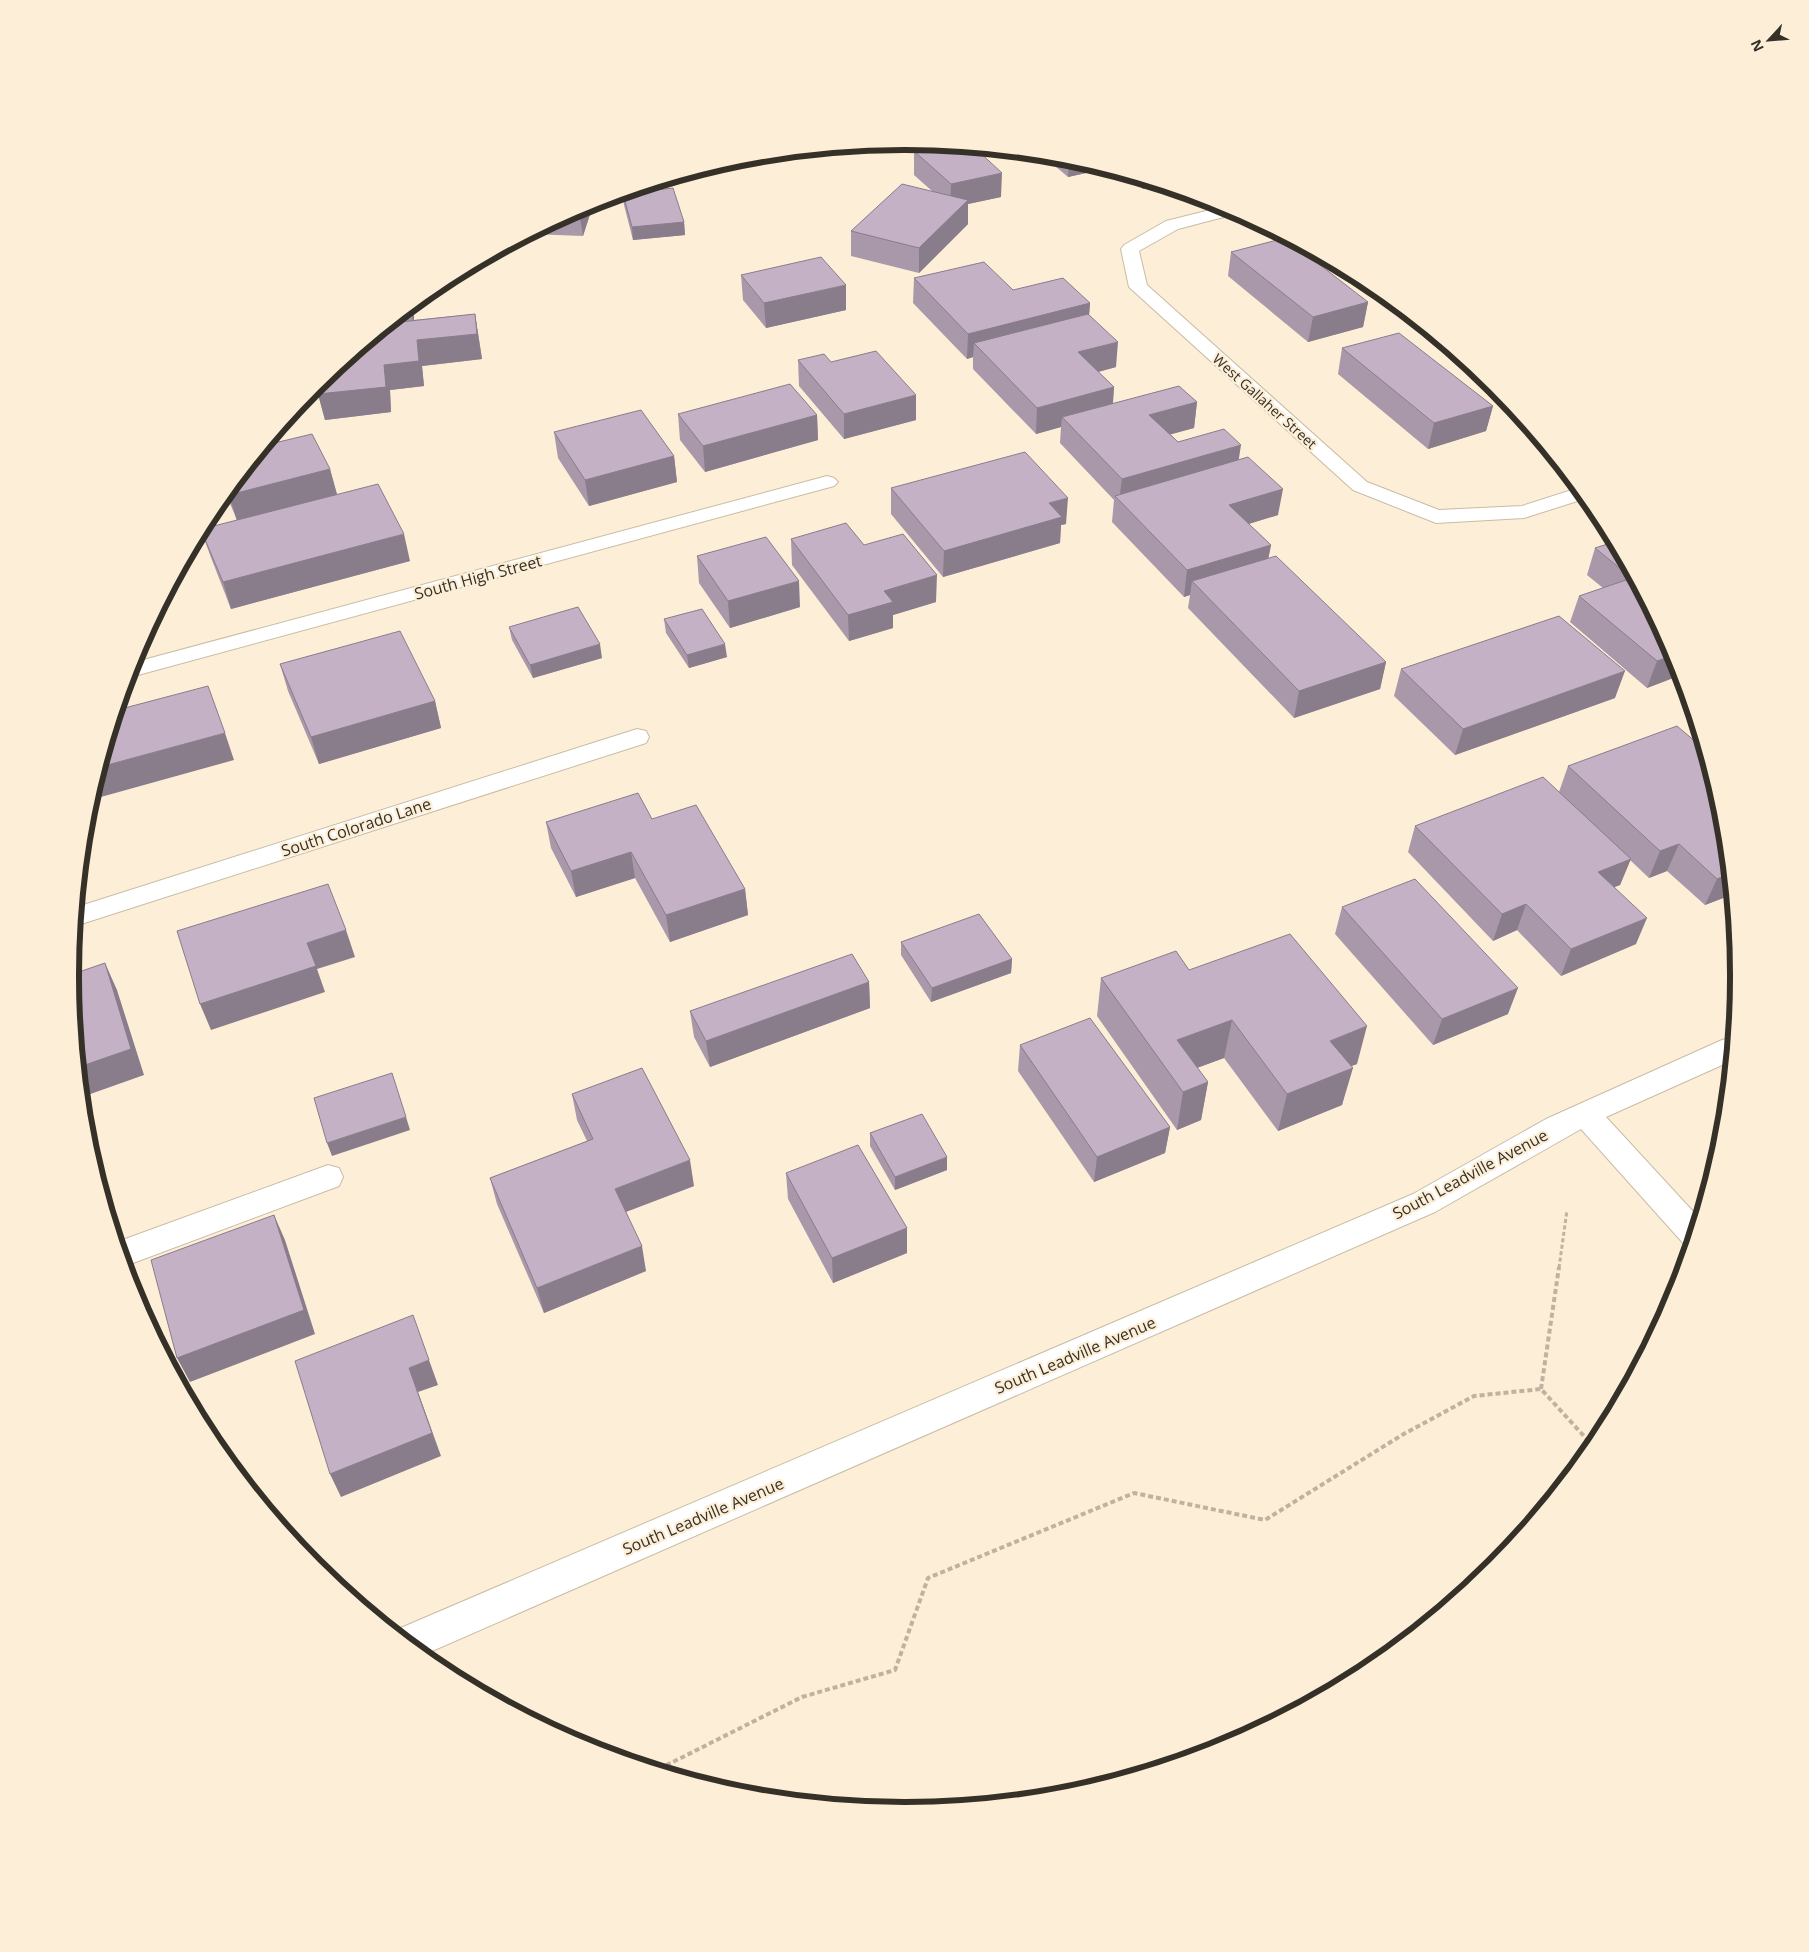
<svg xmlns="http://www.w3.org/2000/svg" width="1809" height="1952" font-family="'Open Sans',sans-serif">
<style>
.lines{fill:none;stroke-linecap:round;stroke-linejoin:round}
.service-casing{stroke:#c9bca5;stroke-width:2}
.minor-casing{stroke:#c9bca5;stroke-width:2}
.path-far1{stroke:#beb3a0;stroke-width:3;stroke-dasharray:4 2.5;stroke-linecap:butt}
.path{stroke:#beb3a0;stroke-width:4;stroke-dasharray:5 3;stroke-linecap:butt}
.service{fill:#fff;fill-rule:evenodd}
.minor{fill:#fff;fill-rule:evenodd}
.wall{fill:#a998aa}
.shaded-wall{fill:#897c8b}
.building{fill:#c4b1c6;stroke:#897c8b}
.labels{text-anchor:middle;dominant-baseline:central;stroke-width:4.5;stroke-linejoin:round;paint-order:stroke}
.far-street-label{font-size:14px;fill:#363128;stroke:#fdefd7}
.street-label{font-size:16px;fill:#363128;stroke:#fdefd7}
.rim{fill:none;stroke:#363128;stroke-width:6}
</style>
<rect width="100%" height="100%" fill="#fdefd7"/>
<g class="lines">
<defs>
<path id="service" d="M328,1165l11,3 4,9 -4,9 -214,80 -8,-24z"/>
<path id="minor" d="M1226,206l13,7 -61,16 -39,22 8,34 220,197 72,28 83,-4 56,-18 9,10 -63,20 -88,5 -83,-33 -224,-203 -8,-38 3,-4 42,-24z
M827,476l7,2 4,4 -4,4 -707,192 5,-15z
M637,729l9,2 3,6 -3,6 -571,183 2,-19z
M1733,1037l-2,24 -125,56 93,101 -8,28 -8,-3 -102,-114 -146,83 -1012,443 -28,-23 1,-2 1017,-436 133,-75 176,-79z"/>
</defs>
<use href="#service" class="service-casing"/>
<use href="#minor" class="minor-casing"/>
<path class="path-far1" d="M1559,1268l8,-58"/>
<path class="path" d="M1541,1389l18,-122
M659,1769l143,-72 93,-27 33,-92 206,-85 131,27 137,-85 72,-39 67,-7 52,57"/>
<use href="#service" class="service"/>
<use href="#minor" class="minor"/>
</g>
<path class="wall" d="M914,151l87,46 -33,7v20l-49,49 -68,-17v-25l81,-40 -18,-16z
M1042,155l26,3 36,11 -36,8z
M1126,175l33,10 -16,4z
M623,194l61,28 1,13 -52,5 -9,-35z
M593,203v2l-10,31 -52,-2 54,-29z
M1231,252l137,50 -5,25 -55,15 -80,-66z
M741,275l105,35 -80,18 -23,-28z
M1356,275l12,7 22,18 -1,1z
M914,278l99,12 77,13 -1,12 27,52 -18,5 16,15 -1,17 84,-2 -3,26 -24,6 8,8 61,18 39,55 -29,9 22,21 -3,13 118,104 -6,27 -86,29 -106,-110 2,-13 -6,2 -72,-75 2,-22 -54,-57 1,-16 -25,7 -63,-65v-12l-6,2 -54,-56z
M414,304v16l61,-6 7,45 -60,7 2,20 -34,4 1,22 -66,8 -7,-26v-11z
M1342,348l151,58 -7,25 -58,18 -90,-75z
M798,360l33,2 85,33v25l-72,19 -45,-53z
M678,414l139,1 1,25 -113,32 -25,-32z
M554,432l120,24 3,26 -88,24 -31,-48z
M266,445l64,24 7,25 73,67 -179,48 -21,-54 -9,-25 36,-10 -11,-26z
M891,488l175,36 -5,1 -1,18 -117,34 -52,-63z
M791,539l73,6 72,57 -43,13v13l-44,13 -57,-76z
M1614,542l62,115 5,18 -34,13 -77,-66 9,-26 24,-8 -16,-13 8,-27z
M697,556l103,51 -70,21 -31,-45z
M664,619l63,38 -38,11 -23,-35z
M509,627l93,31 -69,20 -21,-38z
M280,664l155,37 6,27 -122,36 -31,-73z
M1401,669l214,29 -160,57 -61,-59z
M1699,735l24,78 8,82 -26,10 -38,-34 -18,7 -19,-18 -10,25 -6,2 22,57 -75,32 -44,-46 -24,11 -85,-89 7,-26 144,-34 9,-26 129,-24z
M652,819l93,70 3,26 -78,27 -35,-64 -59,19 -25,-49 -5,-26z
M1342,907l166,107 -75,31 -98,-111z
M901,942l111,17 -1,14 -80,29 -30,-47z
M1189,970l168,94 -6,2 -9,39 -64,26 -54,-73 -27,10 11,14 -7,38 -24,10 -80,-114 4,-38z
M869,982l1,26 -160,59 -16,-30 -4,-26z
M1020,1045l150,82 -5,26 -71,29 -76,-111z
M572,1094l122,92 -68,26 20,59 -102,42 -47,-109 -7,-26 97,-37 -10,-21z
M870,1133l77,37 -52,20 -25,-44z
M786,1173l121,55v25l-74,30 -45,-84z"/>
<path class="shaded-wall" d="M1069,158l35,11 -36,8z
M1002,173l-1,24 -33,7v20l-49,49v-25l31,-40 1,-24z
M1143,181l16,4 -16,4z
M593,203v2l-10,31 -4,-25 2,-4 4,-2z
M684,222l1,13 -52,5 -1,-13z
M846,285v25l-80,18 -2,-25z
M1368,302l-5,25 -55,15 5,-25z
M1090,303l-2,25 -114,15 -1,14 -6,2 1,-25z
M414,304v22l-4,-18z
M475,314l7,45 -60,7 2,20 -34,4 1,22 -66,8 -7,-26 66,-29 33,-25z
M1118,342l-2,25 -40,11 2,-26z
M1114,387l-2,26 -50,4 -1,10 -25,7 1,-26z
M916,395v25l-72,19v-25z
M1197,402l-3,26 -47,13 2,-26z
M1493,406l-7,25 -58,18 6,-26z
M817,415l1,25 -113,32 -2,-26z
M1241,445l-4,26 -118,30 3,-22z
M674,456l3,26 -88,24 -4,-26z
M330,469l7,26 -100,26 -8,-26z
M1283,489l-5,26 -53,16 4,-26z
M1068,498l-2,26 -5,1 -1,18 -117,34 1,-26 105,-48z
M404,534l6,27 -179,48 -8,-27z
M1271,545l-5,26 -74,10 -2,14 -6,2 3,-27z
M937,575l-1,27 -43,13v13l-44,13 -1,-26 36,-24z
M799,581l1,26 -70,21 -2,-27z
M600,644l2,14 -69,20 -3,-13z
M725,644l2,13 -38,11 -2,-13z
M1674,655l7,20 -34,13 10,-27z
M1386,662l-6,27 -86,29 5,-27z
M1625,671l-10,27 -160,57 8,-26z
M435,701l6,27 -122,36 -8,-27z
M225,733l9,27 -144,40 10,-33z
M1679,844l-12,27 -18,7 11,-27z
M631,852l4,26 -59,19 -5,-26z
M1631,859l-11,26 -33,13 11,-26z
M1729,874l2,21 -26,10 12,-26z
M745,889l3,26 -78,27 -4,-27z
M1526,904l-9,26 -24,11 9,-27z
M1647,918l-11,26 -75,32 10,-27z
M346,930l9,27 -38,12 8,23 -114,38 -11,-26 107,-61z
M1012,959l-1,14 -80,29 1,-14z
M105,963l12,27 27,85 -62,22 -3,-30z
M869,982l1,26 -160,59 -4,-26z
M1518,988l-10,26 -75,31 9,-26z
M1232,1020l-8,38 -52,19 5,-37z
M1367,1026l-10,38 -37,14 10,-37z
M1353,1068l-11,37 -64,26 9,-37z
M1208,1082l-7,38 -24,10 6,-38z
M406,1117l4,13 -78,26 -5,-13z
M1170,1127l-5,26 -71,29 3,-25z
M947,1157v13l-52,20v-13z
M690,1160l4,26 -74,28 -5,-25z
M274,1215l11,25 30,94 -125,48 -13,-24z
M907,1228v25l-74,30 -1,-25z
M642,1246l4,25 -102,42 -7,-25z
M429,1360l9,25 -20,7 23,64 -100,41 -11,-23 79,-106z"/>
<path class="building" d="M942,145l33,3 27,25 -51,11 -37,-33z
M902,184l66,16 -49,48 -68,-17z
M673,188l11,34 -52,5 -9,-33z
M581,207l-2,4h-5z
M1285,238l83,64 -55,15 -82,-65z
M821,257l25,28 -82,18 -23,-28z
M984,262l29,28 50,-12 27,25 -122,31 -54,-56z
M475,314l2,20 -60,6 2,21 -35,4 2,22 -68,7v-11l73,-60z
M1088,314l30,28 -40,10 36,35 -77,21 -63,-65z
M1399,333l94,73 -59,17 -92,-75z
M876,351l40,44 -72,19 -46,-54 26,-6 7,8z
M790,384l27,31 -114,31 -25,-32z
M1179,386l18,16 -48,13 29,27 46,-13 17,16 -119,34 -60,-62z
M641,410l33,46 -89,24 -31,-48z
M312,434l18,35 -101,26 -1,-4 38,-46z
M1025,452l43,46 -19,5 13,14 -118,34 -53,-63z
M1248,457l35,32 -54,16 42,40 -84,25 -72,-74z
M378,484l26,50 -181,48 -22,-52 1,-1z
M846,523l18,22 39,-11 34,41 -53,16 9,11 -45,13 -57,-76z
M766,537l33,44 -71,20 -31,-45z
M1614,542l60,113 -17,6 -78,-65 53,-18 -37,-30z
M1276,556l110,106 -87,29 -107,-110z
M578,607l22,37 -70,21 -21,-38z
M702,609l23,35 -38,11 -23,-36z
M1559,616l66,55 -162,58 -62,-60z
M400,631l35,70 -124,36 -31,-73z
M208,686l17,47 -125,34 17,-57z
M1677,726l26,22 20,65 6,61 -12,5 -38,-35 -19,7 -92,-85z
M1543,777l88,82 -33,13 49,46 -76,31 -45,-45 -24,10 -87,-88z
M638,793l14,26 44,-14 49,84 -79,26 -35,-63 -60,19 -25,-49z
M1415,879l103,109 -76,31 -100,-112z
M328,884l18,46 -39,13 9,23 -116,38 -23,-73z
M979,914l33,45 -80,29 -31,-46z
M1290,934l77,92 -37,15 23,27 -66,26 -55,-74 -55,20 31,42 -25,10 -82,-114 75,-27 13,19z
M852,954l17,28 -163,59 -16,-30z
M105,963l26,86 -52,18 -9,-92z
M1090,1018l80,109 -73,30 -77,-112z
M642,1068l48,92 -75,29 27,57 -105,42 -47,-110 103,-39 -21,-45z
M392,1073l14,44 -79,26 -13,-45z
M922,1114l25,43 -52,20 -25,-44z
M858,1145l49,83 -75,30 -46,-85z
M274,1215l30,95 -127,48 -26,-98z
M413,1315l16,45 -20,8 23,65 -102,41 -35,-113z"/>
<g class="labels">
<g class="far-street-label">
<text transform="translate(1265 401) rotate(42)">West Gallaher Street</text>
</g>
<g class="street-label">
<text transform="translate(478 577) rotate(-15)">South High Street</text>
<text transform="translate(356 827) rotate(-18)">South Colorado Lane</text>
<text transform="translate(1470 1174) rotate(-28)">South Leadville Avenue</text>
<text transform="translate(1075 1355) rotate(-23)">South Leadville Avenue</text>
<text transform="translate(703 1516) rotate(-23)">South Leadville Avenue</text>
</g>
</g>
<path d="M0 0H1809V1952H0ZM904 150H905A825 825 0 0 1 1730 975V977A825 825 0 0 1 905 1802H904A825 825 0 0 1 79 977V975A825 825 0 0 1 904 150Z" fill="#fdefd7" fill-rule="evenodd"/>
<path class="rim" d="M904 150H905A825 825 0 0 1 1730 975V977A825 825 0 0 1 905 1802H904A825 825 0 0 1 79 977V975A825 825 0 0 1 904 150Z"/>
<g transform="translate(1769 40) rotate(244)" stroke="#fdefd7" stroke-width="4" paint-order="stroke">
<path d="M0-4L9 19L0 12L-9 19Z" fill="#363128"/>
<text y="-8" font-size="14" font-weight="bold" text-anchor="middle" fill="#363128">N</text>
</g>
</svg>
